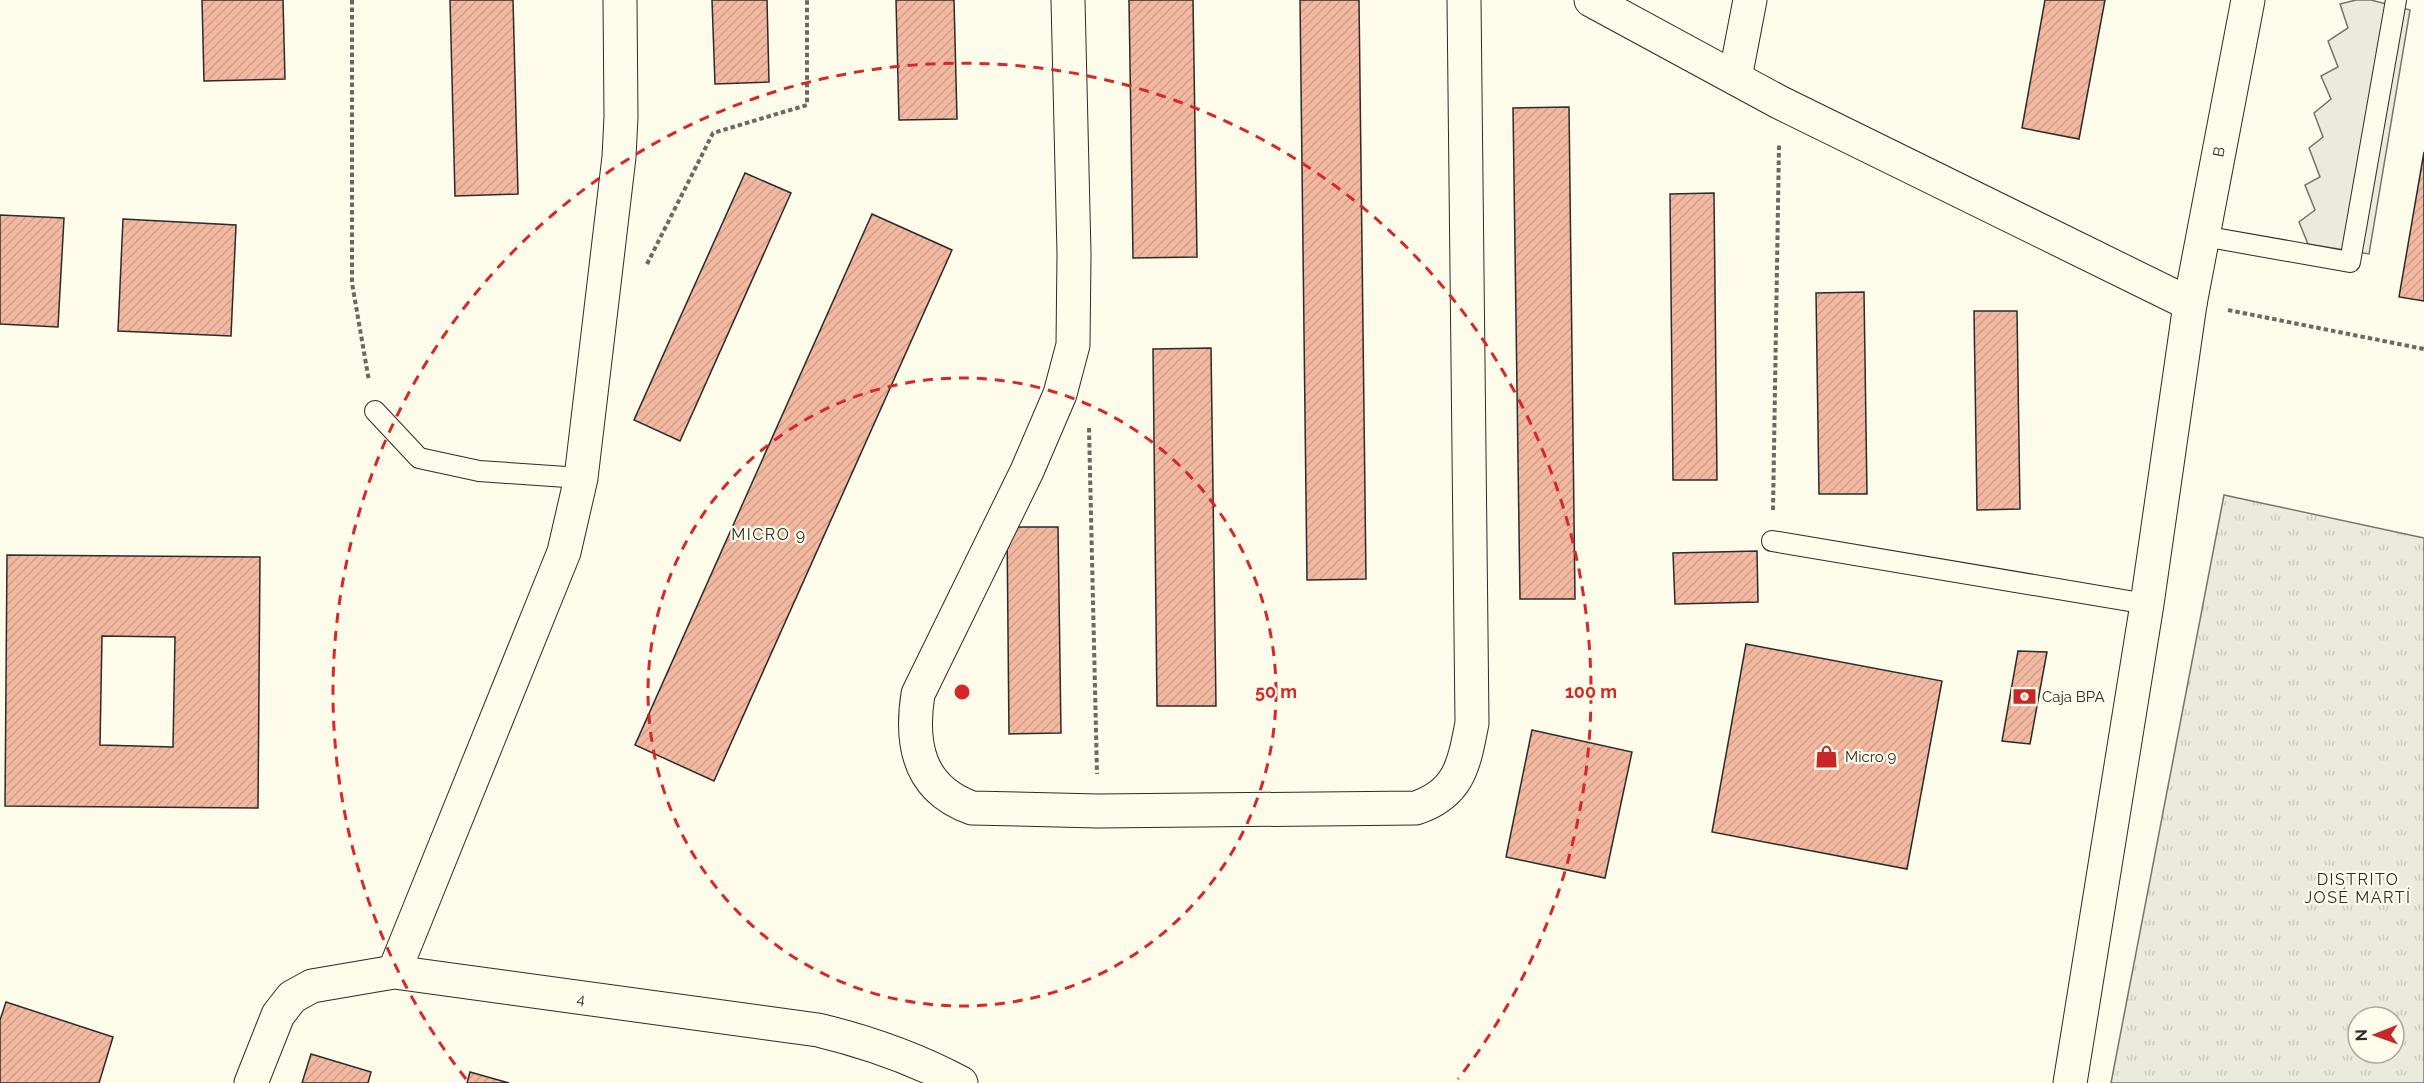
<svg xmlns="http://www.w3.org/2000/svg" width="2424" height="1083" font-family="Raleway,sans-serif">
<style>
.grass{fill:url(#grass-tufts);stroke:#74746e;stroke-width:1.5;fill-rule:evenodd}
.parking{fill:#eceadb;stroke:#74746e;stroke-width:1.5}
.building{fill:url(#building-hatch);stroke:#2b2b2b;stroke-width:1.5;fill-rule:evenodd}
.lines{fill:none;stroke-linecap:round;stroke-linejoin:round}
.lane-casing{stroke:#2b2b2b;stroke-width:22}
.street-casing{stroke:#2b2b2b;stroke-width:35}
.secondary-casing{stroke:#2b2b2b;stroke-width:35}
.path{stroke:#6a6964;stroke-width:4;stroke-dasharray:4.5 3;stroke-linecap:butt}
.lane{stroke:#fdfbea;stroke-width:20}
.street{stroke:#fdfbea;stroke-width:33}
.secondary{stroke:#fdfbea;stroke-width:33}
.ring{fill:none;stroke:#d62828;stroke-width:3;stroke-dasharray:10 8}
.labels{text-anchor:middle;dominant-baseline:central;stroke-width:4.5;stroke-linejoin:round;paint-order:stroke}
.street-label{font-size:15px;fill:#2b2b2b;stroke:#fdfbea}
.poi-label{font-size:15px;fill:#2b2b2b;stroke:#fdfbea;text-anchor:start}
.neighbourhood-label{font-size:16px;letter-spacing:1.5px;fill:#2b2b2b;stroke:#fdfbea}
.centre{fill:#d62828;stroke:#fdfbea;stroke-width:3}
.ring-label{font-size:18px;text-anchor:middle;font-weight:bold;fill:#d62828;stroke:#fdfbea;stroke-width:4.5;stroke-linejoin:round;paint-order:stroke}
</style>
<defs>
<pattern id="grass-tufts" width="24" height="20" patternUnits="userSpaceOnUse" patternTransform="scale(1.5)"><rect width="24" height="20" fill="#ecebdb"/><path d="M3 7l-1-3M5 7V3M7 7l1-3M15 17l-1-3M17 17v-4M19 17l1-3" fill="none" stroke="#cbcabc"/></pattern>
<pattern id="building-hatch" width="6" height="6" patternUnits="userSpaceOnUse" patternTransform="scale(1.5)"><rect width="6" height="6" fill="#f2b8a0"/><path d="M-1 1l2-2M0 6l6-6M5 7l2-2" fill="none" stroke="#d09e8a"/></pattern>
</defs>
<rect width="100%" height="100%" fill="#fdfbea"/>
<path class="grass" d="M2224,495l200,43v545h-313zM2358,1017h36v36h-36z"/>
<path class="parking" d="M2356,0h15l39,10 -41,244 -61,-10 -9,-22 16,-12 -10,-25 15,-8 -11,-29 14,-11 -9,-24 17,-14 -10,-23 17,-9 -10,-26 20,-13 -8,-24z"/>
<path class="building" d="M202,0h81l2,79 -81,2z
M450,0h63l5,194 -63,2z
M712,0h55l2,82 -54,2z
M896,0h58l3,119 -58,1z
M1129,0h64l4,257 -64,1z
M1300,0h59l7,579 -59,1z
M2045,0h60l-26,139 -57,-11z
M1569,107l6,492h-55l-7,-491z
M2424,152v149l-25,-4z
M745,173l46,20 -111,248 -46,-21z
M1714,193l3,287h-44l-3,-286z
M872,214l80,36 -238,531 -79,-36z
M0,215l64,3 -6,109 -58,-3z
M123,219l113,6 -5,111 -113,-5z
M1864,292l3,202h-48l-3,-201z
M1974,311h43l3,198 -43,1z
M1211,348l5,358h-59l-4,-357z
M1007,527h51l3,206 -52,1z
M1757,551l1,51 -83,2 -2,-51z
M7,555l253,2 -2,251 -253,-2zM102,636l73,1 -2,110 -73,-2z
M1746,644l196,37 -35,188 -195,-37z
M2018,651l29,1 -17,92 -28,-3z
M1532,730l100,22 -27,126 -99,-21z
M6,1002l107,35 -14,46h-99v-63z
M311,1054l60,18 -3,11h-66z
M470,1072l39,11h-42z"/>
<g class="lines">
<defs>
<path id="lane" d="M2203,236l147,26 46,-262
M375,411l44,47 60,13 102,7
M1772,541l375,63"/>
<path id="street" d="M1068,0l6,254 -1,91 -13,49 -33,77 -109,223c-8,51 1,95 54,114l126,3 318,-3c44,-15 48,-44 56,-85l-8,-723
M1735,78l15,-78
M2190,304l58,-304
M394,972l170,-420 17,-74 38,-321 2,-40 -1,-117
M251,1083l27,-68 14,-18 20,-11 82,-14 424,58c50,12 98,29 143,53"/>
<path id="secondary" d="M1591,0l188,102 411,202 -43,300 -77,479"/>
</defs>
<use href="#lane" class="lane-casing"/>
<use href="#street" class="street-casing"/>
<use href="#secondary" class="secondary-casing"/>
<path class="path" d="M352,0v283l17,98
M647,264l66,-131 94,-28v-105
M2228,310l196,39
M1089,428l8,346
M1773,510l6,-365"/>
<use href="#lane" class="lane"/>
<use href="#street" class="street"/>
<use href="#secondary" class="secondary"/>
</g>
<g class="ring">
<circle cx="962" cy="692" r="314"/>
<path d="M466 1079A629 629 0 1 1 1458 1079"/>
</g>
<defs>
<symbol id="bank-bare" viewBox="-9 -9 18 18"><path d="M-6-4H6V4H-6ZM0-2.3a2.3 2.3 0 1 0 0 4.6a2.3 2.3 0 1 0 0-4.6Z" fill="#c62828" stroke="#fdfbea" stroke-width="2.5" paint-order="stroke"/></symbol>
<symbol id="shop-bare" viewBox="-9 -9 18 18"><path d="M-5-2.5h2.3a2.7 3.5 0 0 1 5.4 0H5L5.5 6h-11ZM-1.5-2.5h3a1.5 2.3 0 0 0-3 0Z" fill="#c62828" stroke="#fdfbea" stroke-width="2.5" paint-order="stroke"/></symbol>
</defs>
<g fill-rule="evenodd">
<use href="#bank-bare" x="2008" y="680" width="33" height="33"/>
<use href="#shop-bare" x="1810" y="740" width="33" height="33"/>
</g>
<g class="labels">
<g class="street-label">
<text transform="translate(2219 152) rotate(-79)">B</text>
<text transform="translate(581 999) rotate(8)">4</text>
</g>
<g class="poi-label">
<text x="2042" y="697">Caja BPA</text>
<text x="1845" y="757">Micro 9</text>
</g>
<g class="neighbourhood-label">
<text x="769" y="534">MICRO 9</text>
<text x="2358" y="879">DISTRITO<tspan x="2358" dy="18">JOSÉ MARTÍ</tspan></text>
</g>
</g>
<circle cx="962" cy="692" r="9" class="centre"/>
<g class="ring-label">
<text x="1276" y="698">50 m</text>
<text x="1591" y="698">100 m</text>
</g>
<g transform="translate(2376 1035) rotate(269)"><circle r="28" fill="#fdfbea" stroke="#a9a89e" stroke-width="1.5"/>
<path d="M0-4.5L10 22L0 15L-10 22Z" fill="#c62828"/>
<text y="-9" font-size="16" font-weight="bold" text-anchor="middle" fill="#2b2b2b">N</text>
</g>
</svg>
